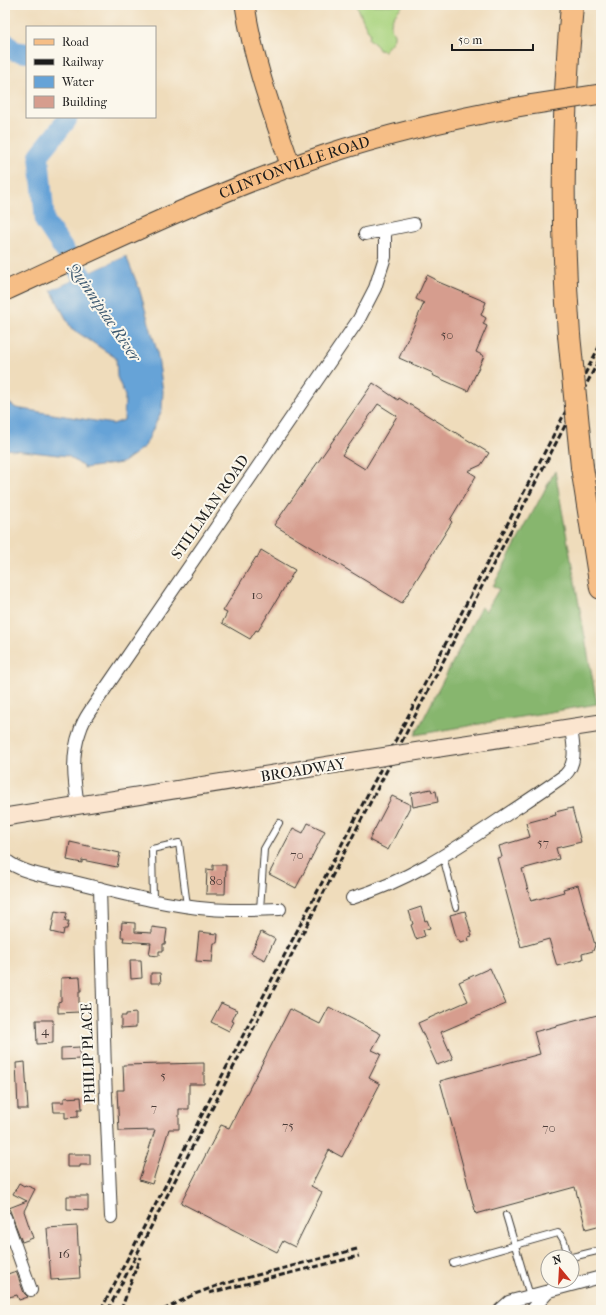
<svg xmlns="http://www.w3.org/2000/svg" width="606" height="1315" font-family="'IM FELL French Canon',serif">
<style>
.green{fill:#aad480;stroke:#63784e}
.forest{fill:#87b66e;stroke:#526945}
.water{fill:#66a3d7;stroke:#41607a}
.pier{fill:#efdcbb}
.lines{fill:none;stroke-linecap:round;stroke-linejoin:round}
.river{stroke:#66a3d7;stroke-width:20}
.building{fill:#d69d8e;fill-rule:evenodd}
.service-casing{stroke:#3c3934;stroke-width:8}
.minor-casing{stroke:#3c3934;stroke-width:14}
.secondary-casing{stroke:#3c3934;stroke-width:19}
.primary-casing{stroke:#3c3934;stroke-width:21}
.motorway-casing{stroke:#3c3934;stroke-width:24}
.service{stroke:#fff;stroke-width:6}
.minor{stroke:#fff;stroke-width:12}
.secondary{stroke:#fbe5cf;stroke-width:17}
.primary{stroke:#f6be86;stroke-width:19}
.motorway{stroke:#f6be86;stroke-width:22}
.rail{stroke:#1c1c1c;stroke-width:3;stroke-dasharray:6 3;stroke-linecap:butt}
.secondary-bridge-casing{stroke:#3c3934;stroke-width:19;stroke-linecap:butt}
.primary-bridge-casing{stroke:#3c3934;stroke-width:21;stroke-linecap:butt}
.motorway-bridge-casing{stroke:#3c3934;stroke-width:24;stroke-linecap:butt}
.secondary-bridge{stroke:#fbe5cf;stroke-width:17}
.primary-bridge{stroke:#f6be86;stroke-width:19}
.motorway-bridge{stroke:#f6be86;stroke-width:22}
.labels{text-anchor:middle;dominant-baseline:central;stroke-width:4;stroke-linejoin:round;paint-order:stroke}
.number-label{font-size:13px;fill:#4a3c38}
.street-label{font-size:15px;fill:#1c1c1c;stroke:#fbf7ec}
.water-label{font-size:16px;font-style:italic;fill:#3d5970;stroke:#fbf7ec}
</style>
<rect width="100%" height="100%" fill="#fbf7ec"/>
<filter id="ink" filterUnits="userSpaceOnUse"><feTurbulence type="fractalNoise" baseFrequency=".025" numOctaves="2"/><feDisplacementMap in="SourceGraphic" scale="8" xChannelSelector="R" yChannelSelector="G"/><feConvolveMatrix kernelMatrix="1 2 1 2 8 2 1 2 1" color-interpolation-filters="sRGB"/></filter>
<filter id="wash" filterUnits="userSpaceOnUse"><feTurbulence type="fractalNoise" baseFrequency=".012" numOctaves="4" result="noise"/><feDisplacementMap in="SourceGraphic" scale="16" xChannelSelector="R" yChannelSelector="G"/><feGaussianBlur stdDeviation="0.9" result="paint"/><feColorMatrix in="noise" values="0 0 0 0 0 0 0 0 0 0 0 0 0 0 0 0 0 1.4 0 .05"/><feComposite in="paint" operator="in"/></filter>
<g filter="url(#wash)">
<rect width="100%" height="100%" fill="#efdcbb"/>
<path class="green" d="M357,5h46c-5,6 -12,12 -12,20 -1,3 2,6 3,9 1,7 -6,12 -10,17l-5,-1 -2,-4 -8,-7 1,-6c-6,-8 -9,-18 -13,-28z"/>
<path class="forest" d="M555,471l42,233 -182,31 66,-128 5,4 13,-22 -6,-3z"/>
<path class="water" d="M126,256l13,32 18,63 6,40 -1,19 -17,36 -23,17 -37,5 -17,-12 -63,-7v-49l11,8 97,16 11,-4 1,-24 -8,-19 -1,-19 -45,-30 -20,-38z"/>
<path class="pier" d="M125,254l3,1 -79,36 1,-2z"/>
<g class="lines">
<path class="river" d="M5,42l9,9 13,2
M68,117l-1,3 -28,35 6,67 52,76"/>
</g>
<g id="blocks">
<path class="building" d="M427,275l8,4 1,2 50,21 -5,13 5,3 -3,6 4,2 -11,26 8,4 -16,35 -36,-16 1,-2 -34,-15 25,-55 -8,-4z
M373,383l25,17 1,-2 90,55 -8,12 -13,6 8,5 -26,44 2,2 -50,81 -128,-78zM378,404l19,12 -32,53 -23,-14z
M261,550l34,20 -37,61 -2,-1 -6,9 -28,-16 5,-10 -4,-2 33,-54 1,1z
M431,789l1,3 4,-1 2,11 -25,5 -2,-14z
M392,796l19,9 -23,45 -19,-10z
M572,808l9,34 -25,6 3,11 -37,10 9,32 33,-9 -1,-3 15,-4 17,60 -2,6 -11,3 1,5 -26,7 -8,-27 -28,8 -24,-89 5,-1 -3,-11 31,-9 -4,-14 30,-8 -1,-3z
M308,823l17,8 -29,57 -27,-14 24,-46 10,5z
M70,842l50,11 -3,14 -35,-7v3l-15,-3z
M213,865h13l-1,29h-19l1,-25 6,1z
M421,907l4,14 2,-1 3,8 -7,2 2,6 -9,3 -5,-14 2,-1 -4,-13z
M55,911l12,2 -2,8h4l-2,8h-3l-1,6 -12,-3z
M465,911l7,25 -4,1 1,4 -9,2 -1,-3h-2l-7,-25z
M122,922l13,1v9l17,1v-6l15,2 -2,15h-2v7h-4v5l-10,-1 2,-12 -28,-2 1,-4h-3z
M199,932l19,2 -1,9h-3l-2,19 -16,-1z
M261,932l14,7 -10,21 -14,-7z
M130,960h11l1,18 -11,1z
M490,968l16,36 -65,28 12,27 -16,6 -19,-42 50,-22 -9,-19z
M151,973h9l1,10h-10z
M80,977l1,14h-2v21l-21,1v-11l3,-1v-23z
M221,1003l16,7 -5,11 2,1 -5,9 -18,-9z
M329,1007l52,27 -9,16 9,4 -12,24 11,6 -38,73 -13,-7 -18,36 11,6 -27,55 -12,-6 -6,11 -96,-49 40,-78 8,3 61,-119 30,15z
M136,1013v14l-15,1v-12h5v-2z
M601,1014v211l-15,4 -11,-42 -99,27 -36,-133 100,-27 -6,-22z
M36,1020h17v23l-16,1z
M80,1047v12l-19,1v-12z
M25,1062l3,47h-10l-2,-46z
M204,1063v21h-15v25h-10v20h-10l-17,55 -13,-4 16,-50 -36,1 -2,-41h7l-1,-25z
M81,1097l1,12h-4v8l-13,1v-6h-11l-1,-10h11v-4z
M67,1154h23v11h-10v2h-13z
M19,1183l5,3 1,-1 10,4 -11,22 9,27 -11,4 -13,-34 18,-7 -14,-7z
M67,1196h21v14l-21,-1z
M77,1226l3,52 -29,2 -4,-52z
M16,1271l8,22 4,4 -9,3 -2,-5 -12,3v-23z"/>
</g>
</g>
<g filter="url(#ink)">
<use href="#blocks" fill-opacity="0" stroke="#3c3934" stroke-width="1"/>
<g class="lines">
<defs>
<path id="service" d="M443,856l13,51
M153,900l-1,-51 27,-6 8,63
M260,910l4,-61 15,-26
M506,1215l24,81
M572,1257l29,-7
M453,1263l105,-30c7,4 8,17 10,24
M572,1271l3,12"/>
<path id="minor" d="M365,234l49,-10
M78,805c-4,-24 -7,-50 2,-74 2,-7 6,-14 10,-20l269,-392 16,-31 10,-31v-27
M5,859c14,14 46,18 65,22 46,11 93,24 140,28 24,2 47,1 70,0
M100,888l5,185 6,144
M352,898c53,-16 99,-46 145,-77 22,-15 46,-30 68,-46 13,-13 8,-31 6,-47
M5,1217l26,73
M500,1310l9,-8 6,-2 86,-23
M532,1310l18,-20"/>
<path id="secondary" d="M439,748l162,-25
M5,817l331,-53"/>
<g id="primary">
<path d="M245,5c8,56 28,109 46,162"/>
<path id="s1" d="M5,291c105,-48 209,-99 319,-136 67,-22 136,-38 205,-50"/>
</g>
<path id="motorway" d="M569,335c-8,-110 -7,-220 3,-330
M582,467l19,121"/>
</defs>
<use href="#service" class="service-casing"/>
<use href="#minor" class="minor-casing"/>
<use href="#secondary" class="secondary-casing"/>
<use href="#primary" class="primary-casing"/>
<use href="#motorway" class="motorway-casing"/>
<use href="#service" class="service"/>
<use href="#minor" class="minor"/>
<use href="#secondary" class="secondary"/>
<use href="#primary" class="primary"/>
<use href="#motorway" class="motorway"/>
<path class="rail" d="M209,1293l150,-37
M101,1310l500,-967
M108,1310l493,-954
M121,1310l19,-53
M163,1310l32,-16 24,-9 138,-36"/>
<defs>
<path id="secondary-bridge" d="M336,764l103,-16"/>
<path id="primary-bridge" d="M529,105l72,-11"/>
<path id="motorway-bridge" d="M569,335l13,132"/>
</defs>
<use href="#secondary-bridge" class="secondary-bridge-casing"/>
<use href="#primary-bridge" class="primary-bridge-casing"/>
<use href="#motorway-bridge" class="motorway-bridge-casing"/>
<use href="#secondary-bridge" class="secondary-bridge"/>
<use href="#primary-bridge" class="primary-bridge"/>
<use href="#motorway-bridge" class="motorway-bridge"/>
</g>
</g>
<g class="labels">
<g class="number-label">
<text x="447" y="334">50</text>
<text x="257" y="594">10</text>
<text x="543" y="842">57</text>
<text x="297" y="854">70</text>
<text x="216" y="880">80</text>
<text x="45" y="1030">4</text>
<text x="163" y="1075">5</text>
<text x="154" y="1107">7</text>
<text x="288" y="1125">75</text>
<text x="549" y="1127">70</text>
<text x="64" y="1253">16</text>
</g>
<g class="street-label">
<text stroke="none"><textPath href="#s1" startOffset="315">CLINTONVILLE ROAD</textPath></text>
<text transform="translate(210 507) rotate(-55)">STILLMAN ROAD</text>
<text transform="translate(303 770) rotate(-9)">BROADWAY</text>
<text transform="translate(88 1053) rotate(-92)">PHILIP PLACE</text>
</g>
<g class="water-label">
<text transform="translate(105 312) rotate(56)">Quinnipiac River</text>
</g>
</g>
<rect width="606" height="1315" fill="none" stroke="#fbf7ec" stroke-width="20"/>
<rect x="26" y="26" width="130" height="92" fill="#fbf7ec" stroke="#a29f99"/>
<rect x="34" y="39" width="20" height="6" fill="#f6be86" stroke="#a29f99"/>
<text x="62" y="46" font-size="12" fill="#1c1c1c">Road</text>
<rect x="34" y="59" width="20" height="6" fill="#1c1c1c" stroke="#a29f99"/>
<text x="62" y="66" font-size="12" fill="#1c1c1c">Railway</text>
<rect x="34" y="76" width="20" height="12" fill="#66a3d7" stroke="#a29f99"/>
<text x="62" y="86" font-size="12" fill="#1c1c1c">Water</text>
<rect x="34" y="96" width="20" height="12" fill="#d69d8e" stroke="#a29f99"/>
<text x="62" y="106" font-size="12" fill="#1c1c1c">Building</text>
<g transform="translate(560 1269) rotate(342)"><circle r="19" fill="#fbf7ec" stroke="#a29f99"/>
<path d="M0-3L7 15L0 10L-7 15Z" fill="#c8321e"/>
<text y="-6" font-size="11" font-weight="bold" text-anchor="middle" fill="#1c1c1c">N</text>
</g>
<path d="M452 44v6h81v-6" fill="none" stroke="#1c1c1c" stroke-width="2"/>
<text x="458" y="44" font-size="12" fill="#1c1c1c" stroke="#fbf7ec" stroke-width="3" paint-order="stroke">50 m</text>
</svg>
